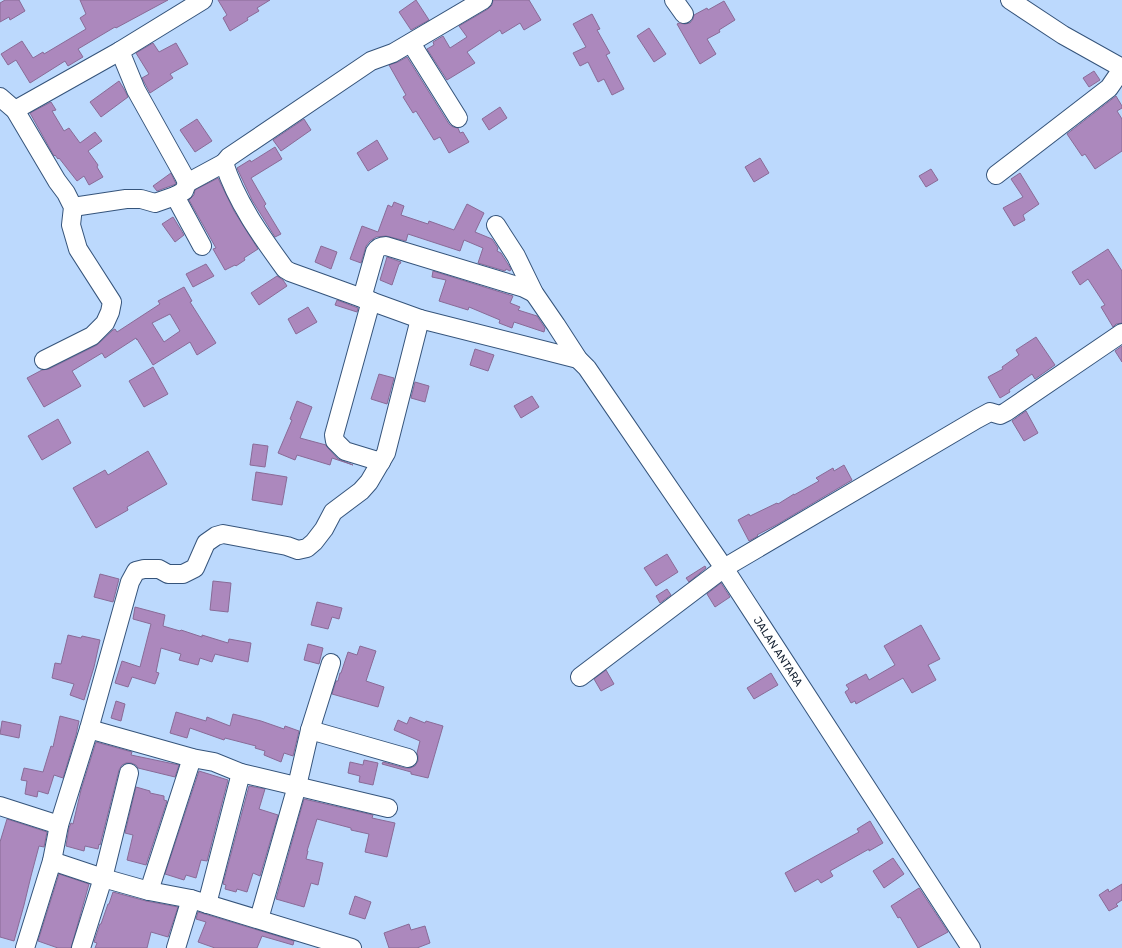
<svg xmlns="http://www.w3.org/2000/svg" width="1122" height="948" font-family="Rubik,sans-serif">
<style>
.building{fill:#ac88bd;stroke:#896b97;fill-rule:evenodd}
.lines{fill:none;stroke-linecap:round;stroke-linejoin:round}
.minor-casing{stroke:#35547b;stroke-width:20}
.minor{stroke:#fff;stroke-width:18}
.labels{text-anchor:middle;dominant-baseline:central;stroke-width:3.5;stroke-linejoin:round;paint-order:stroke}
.street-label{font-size:11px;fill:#121f30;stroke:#bcd9fd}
</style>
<rect width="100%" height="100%" fill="#bcd9fd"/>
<path class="building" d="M5,0h14l6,11 -15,9 -1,-3 -9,5v-19z
M80,0h88l-52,28 -1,-1 -37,22 5,8 -15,9 -3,-5 -35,22 -14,-23 -8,5 -7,-11 21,-13 11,17 10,-6 1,2 42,-25 -6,-11 6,-4z
M218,0h52l-13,8 2,3 -12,7 1,2 -18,11 -7,-13 4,-3z
M416,0l13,20 -18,10 -12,-18z
M493,0h36l12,20 -17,10 -4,-7 -18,11 -2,-4 -33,22 8,11 -28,17 -20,-31 7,-4 -1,-3 10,-6 7,12 17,-11 -8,-11 29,-17 4,-4z
M724,1l11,19 -16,10 1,2 -13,7 9,15 -16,10 -23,-40 2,-1 6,1 5,-1 3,-4 1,-4 13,-7 1,2z
M592,14l8,15 -3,1 13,23 -4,2 18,34 -12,6 -8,-16 -6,3 -10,-20 -8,4 -7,-13 13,-6 -13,-23z
M649,28l17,26 -12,8 -17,-26z
M153,43l6,9 17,-9 12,21 -18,10 3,4 -23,15 -8,-15 7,-4 -13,-21z
M407,57l42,67 4,3 5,1 2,5 3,-1 6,10 -20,11 -9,-16 -6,3 -18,-29 -3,2 -10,-16 3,-2 -17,-30 9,-3z
M1094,71l6,9 -11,7 -6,-9z
M119,81l5,8 4,8 -27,20 -11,-15z
M1116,96l6,10v2l-5,3 5,8v32l-27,18 -10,-15 -3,2 -15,-22z
M51,102l5,8 -4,1 12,20 5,-3 11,15 15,-11 7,9 -14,10 10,14 -1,2 6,10 -14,8 -5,-9 -7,5 -18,-23 -1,1 -3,-4 -1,1 -24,-43z
M500,107l7,11 -18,12 -7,-11z
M197,119l15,22 -17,11 -15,-22z
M304,119l7,11 -30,21 -8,-11z
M377,140l11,19 -20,12 -11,-18z
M275,147l7,12 -31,19 15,26 -2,2 17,28 -6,3 -23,-37 -15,-32 13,-8 1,2z
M760,158l9,15 -15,9 -9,-15z
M931,169l7,11 -12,7 -7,-11z
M171,173l5,11 -19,7 -4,-5z
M1020,173l19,31 -16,11 2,5 -11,6 -11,-18 20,-11 -12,-18z
M218,178l16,33 24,38 -14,9 1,2 -9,6 -1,-1 -10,5 -12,-21 3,-1 -27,-48 5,-5 1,-5z
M394,202l10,4 -3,9 27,9 1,-3 25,9 13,-26 17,9 -9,19 17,7 6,9 -1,3 4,2 10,16 -1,2 -4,-2 -1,2 -27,-8 5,-15 -19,-8 -4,11 -52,-17 -2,7 -20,-5 -10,1 -6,4 -4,5 -5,17 -11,-4 12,-33 16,6 10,-27 4,2z
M173,217l11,18 -9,7 -13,-18z
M321,246l16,6 -6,17 -16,-7z
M1108,249l14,22v52l-6,1 -3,3 -12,-20 4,-2 -17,-26 -8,6 -8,-13z
M387,257l14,5 -1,2h-1l-7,21 -12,-5z
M206,264l8,12 -21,11 -7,-13z
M433,271l80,25 -3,7 10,4 -2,3 19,6 8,12 -1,4 -30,-10 -2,6 -13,-5 1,-3 -31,-13 -1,3 -29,-9 7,-21 -14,-3z
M277,276l6,4 4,6 -28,19 -8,-12z
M184,287l8,14 -2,1 26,41 -19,12 -7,-13 -37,23 -16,-26v1l-1,-2 -31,20 -3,-5 -30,18 9,15 -37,21 -17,-29 15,-8 7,-1 48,-24 16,-15 2,-1 2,3 43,-28 -2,-3zM170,314l10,17 -16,11 -12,-19z
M337,300l21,8 -1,4 -22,-7z
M308,307l9,15 -21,12 -8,-15z
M1036,337l19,28 -20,14 -3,-5 -23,16 1,2 -10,6 -12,-21 15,-8 -1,-2 17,-12 -3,-5z
M1122,346v16l-7,-11z
M475,349l19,6 -6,16 -18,-6z
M153,367l15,27 -24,13 -15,-26z
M379,374l15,4 -7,26 -16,-5z
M415,382l14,4 -4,16 -14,-4z
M532,396l7,11 -18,11 -7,-12z
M297,401l15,6 -12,31 26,7 2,3 10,11 15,6 -21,-7 -2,7 -33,-10 -2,5 -17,-7 14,-33 -2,-1z
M1026,411l12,22 -14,8 -12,-20z
M58,419l13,24 -29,17 -14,-24z
M253,444l15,2 -3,21 -15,-2z
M148,451l19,33 -40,23 1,3 -32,18 -23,-40 32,-18 3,5z
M844,465l8,15 -74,44 -21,11 1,1 -9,5 -11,-21 11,-6 1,2 27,-13 1,1 16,-10v1l25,-14 -3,-3 17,-10 1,3z
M256,472l31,5 -5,28 -30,-5z
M667,554l11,18 -22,14 -12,-18z
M705,566l1,2 -17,14 -3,-4z
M100,574l19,5 -6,23 -19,-5z
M213,581l18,2 -3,29 -18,-2z
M721,583l9,14 -15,10 -8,-13z
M667,589l4,6 -11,8 -4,-7z
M317,602l25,6 -3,11 -7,-2 -4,12 -17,-4z
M135,607l30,8 -2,11 17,5 1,-1 21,7v-2l26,8 1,-4 22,4 -3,19 -33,-8 -3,8 -12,-4 -2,7 -19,-5 2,-6 -20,-6 -5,24 3,1 -4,11 -23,-7 -4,10 -13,-4 7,-22 18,6 11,-43 -18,-5z
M921,625l19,34 -12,6 8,15 -24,13 -9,-15 -47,26 -1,-3 -4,2 -6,-11 4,-3 -3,-4 20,-11 3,6 26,-15 -11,-19z
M68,635l13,3 1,-2 18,4 -6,27 -10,33 -14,-5 4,-11 -22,-6 3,-15 6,1z
M308,644l15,4 -4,16 -15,-4z
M360,646l16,5 -10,30 18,6 -6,20 -46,-13 4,-13h2l2,-8h1l7,-21 9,3z
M606,670l8,14 -13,7 -7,-12z
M771,673l7,12 -24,14 -7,-11z
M116,701l9,3 -4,17 -10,-3z
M176,712l30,9 1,-4 23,9 3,-12 28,7 23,8 1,-3 14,5 -6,25 -9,-3 -3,9 -17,-7 1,-4 -10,-3 1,-2 -31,-8 -1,2 -34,-12 -3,10 -17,-5z
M60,716l19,5 -3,14 -13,43 -9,-3 -6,19 -10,-3 -1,6 -12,-3 2,-13 -6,-1 3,-12 19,4 8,-26 2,1z
M410,717l15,6 1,-2 17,5 -15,52 -17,-4v-2l-29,-8 1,-2 22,6h5l5,-2 3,-5v-5l-1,-3 3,-12 -26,-11 4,-10 9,4z
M2,721l19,4 -2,13 -19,-4z
M96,742l36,10 -1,3 48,10 -4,12 -37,-9 -2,-3 -5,-2h-5l-4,2 -3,5 -19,75 -1,-1 -1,5 -13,-3 -1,5 -18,-5 3,-18 2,-5 2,1 8,-34z
M364,760l14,3 -5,22 -14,-3 1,-6 -12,-3 2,-11 13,3z
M199,771l29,9 -21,81 -6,-1 -5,18 -10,-3 -2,5 -19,-6z
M249,786l16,3 -6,20 19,6 -18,61 -7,-3 -6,19 -10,-3 -1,3 -11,-3 1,-4 -3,-1z
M136,787l14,4v2l14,3v4l3,1 -21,64 -19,-5 6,-25 -8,-2z
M304,799l69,16 -1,3 23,5 -8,34 -22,-5 4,-18 -18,-4v-2l-34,-9 -10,32h1l-2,8 17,4 -5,22 -7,-2 -7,24 -28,-8z
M7,819l40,13 -3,15 -5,-1 -8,30 -7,29 -10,36 -14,-4v-95z
M870,821l13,22 -14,8v-2l-39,22 3,5 -12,7 -3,-4 -23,13 -10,-19 74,-41 -2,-3z
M893,858l11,16 -20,14 -11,-17z
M59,874l30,10 -18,64h-13l-20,-7z
M1122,884v16l-6,4 2,2 -9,5 -10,-16 9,-6 1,3z
M919,888l29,44 -30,16 -18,-31 -2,1 -7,-12z
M113,892l33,9 32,6 -10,30 -17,-5 -4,16h-52l2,-5 -3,-1 6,-18h1l7,-20h1z
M355,896l16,6 -6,17 -16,-5z
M198,912l96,29 -1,4 -31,-9 -5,12h-42l-17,-6 8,-20 -10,-3z
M409,924l2,6 14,-4 5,17 -13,5h-28l-5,-15z"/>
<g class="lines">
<defs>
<g id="minor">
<path d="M674,0l10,14"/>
<path d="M1010,0l53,35 59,33"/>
<path d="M411,43l47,75"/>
<path d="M0,97l15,13 42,71 9,12 7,14 -2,18 7,24 34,53 -2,10 -5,11 -13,13 -48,24"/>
<path d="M15,110l105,-59"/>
<path d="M996,175l113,-87 13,-19"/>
<path d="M187,183l37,-20"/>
<path d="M175,196l27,50"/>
<path d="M73,207l53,-8h15l14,4 20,-7 9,-5 3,-8 -3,-7 -48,-86 -16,-39 83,-51"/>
<path id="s1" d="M496,225l20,31 18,37 22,32 22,34 9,9 137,200 247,380"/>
<path d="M362,298l13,-46c3,-5 6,-6 11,-6l138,42 10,5"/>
<path d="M371,301l-37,134 1,6 10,10 36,11"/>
<path d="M420,319l158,40"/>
<path d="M580,677l144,-109 253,-149 13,-7 10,3 6,-3 116,-79"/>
<path d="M89,729l103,29 22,4 27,11 147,35"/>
<path d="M310,730l98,28"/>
<path d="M0,806l59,19"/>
<path d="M52,861l51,17 46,13 42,8 161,49"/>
<path d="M149,891l43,-133"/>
<path d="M207,904l34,-131"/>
<path d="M259,919l38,-133 13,-56 21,-67"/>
<path d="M25,948l27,-87 7,-36 30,-96 41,-147 6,-11 8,-2h15l9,5h15l12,-6 11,-25 10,-7 7,-2 64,12 11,4 9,-2 7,-6 10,-13 9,-17 28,-21 8,-9 17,-29 34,-134 -130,-47 -5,-3c-24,-33 -48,-66 -61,-106l5,-6 142,-96 22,-8 90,-53"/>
<path d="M81,948l22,-70 26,-105"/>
<path d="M176,948l15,-49"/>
</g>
</defs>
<use href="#minor" class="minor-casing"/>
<use href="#minor" class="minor"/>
</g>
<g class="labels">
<g class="street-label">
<text stroke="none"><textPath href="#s1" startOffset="512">JALAN ANTARA</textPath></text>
</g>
</g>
</svg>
